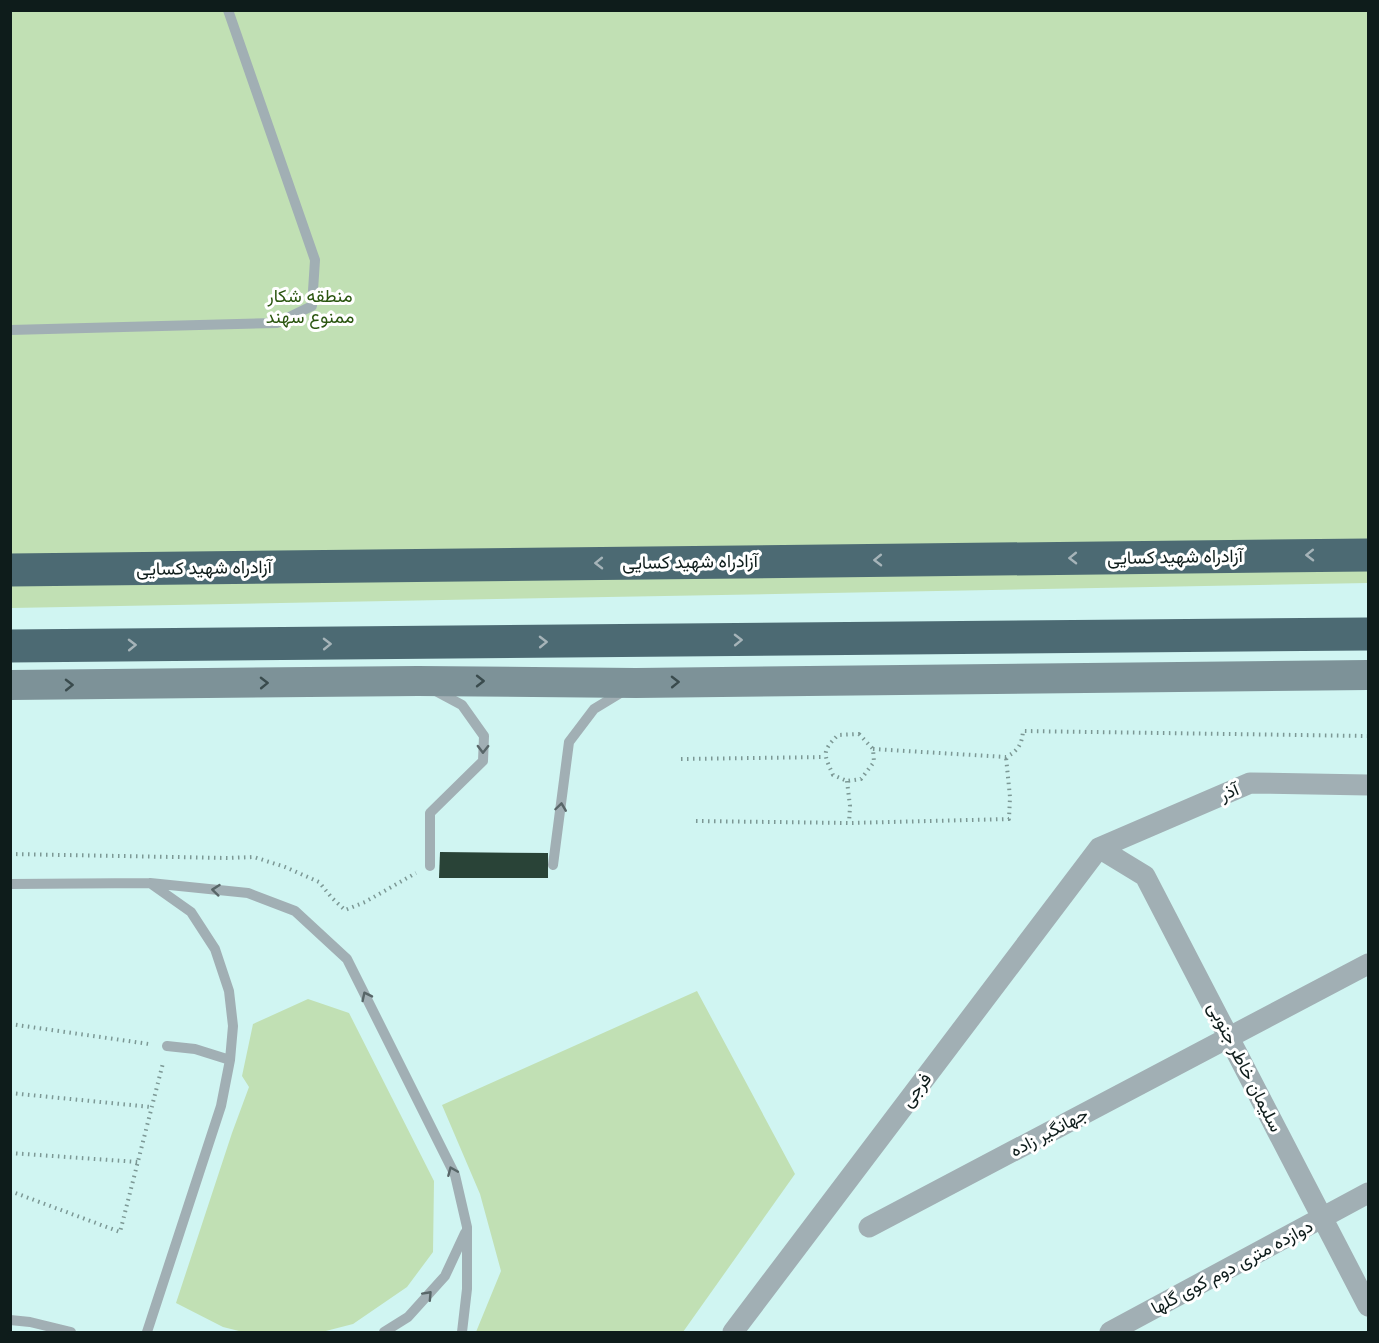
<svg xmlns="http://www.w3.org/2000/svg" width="1379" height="1343" font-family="'Nunito Sans',Vazirmatn,sans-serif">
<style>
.green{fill:#c1e0b4}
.building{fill:#294337}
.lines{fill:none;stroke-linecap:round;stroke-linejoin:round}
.path{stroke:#7c9895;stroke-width:4;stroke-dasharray:1.5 4.5;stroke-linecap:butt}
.lane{stroke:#a1afb4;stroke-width:10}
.street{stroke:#a1afb4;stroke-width:21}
.secondary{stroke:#7d9298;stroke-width:30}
.highway{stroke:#4c6a73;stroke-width:33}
.oneway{stroke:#a6b4b9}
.oneway2{stroke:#3a4b4d}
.oneway3{stroke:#586668}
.labels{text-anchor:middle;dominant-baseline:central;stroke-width:6;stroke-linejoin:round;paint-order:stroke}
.park-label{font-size:18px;fill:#2b5610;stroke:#fff}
.street-label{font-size:18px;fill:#0e1c1b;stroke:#fff}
</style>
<rect width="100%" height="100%" fill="#d0f5f2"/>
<path class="green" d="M10,11h1358v572l-1357,25z
M697,991l98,183 -112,158h-207l25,-61 -21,-77 -38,-89z
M308,999l41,14 85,168 -1,71 -26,35 -54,37 -31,8h-79l-20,-5 -47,-24 56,-170 17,-46 -7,-11 11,-52z"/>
<path class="building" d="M440,852l108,1v25h-109z"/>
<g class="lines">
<path class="path" d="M859,734l14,15 1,13 -13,17 -14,2 -14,-6c-9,-21 -12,-23 5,-40z
M873,749l133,8c12,-6 16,-13 17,-26l345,5
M681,759l144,-2
M847,781l3,25 -1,17
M696,821l153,2 160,-4 1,-22 -4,-40
M10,854l218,4 26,-1 31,10 34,15 13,16 13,12 20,-8 51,-29
M10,1024l139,20
M10,1093l141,14
M10,1153l128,9
M10,1191l110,41 43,-169"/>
<path class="lane" d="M10,330l267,-7 35,-17 3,-46 -87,-250
M553,865l16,-123 25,-33 28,-17
M430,866v-53l53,-52 1,-25 -22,-31 -28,-15
M10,884l140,-1 98,10 47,18 52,48 108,216 12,52v62l-5,43
M167,1046l28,3 35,11
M10,1320l20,2 41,10
M147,1332l74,-226 9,-46 3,-34 -4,-35 -14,-42 -24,-37 -41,-29
M384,1332l24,-15 37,-41 20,-43"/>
<path class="street" d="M1099,848l46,28 223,430
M869,1227l499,-263
M733,1332l366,-484 151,-65 118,2
M1110,1332l258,-139"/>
<path class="secondary" d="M10,685l408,-4 218,2 732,-8"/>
<path class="highway" d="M10,570l1358,-15
M10,646l1358,-12"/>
</g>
<defs><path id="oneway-chevron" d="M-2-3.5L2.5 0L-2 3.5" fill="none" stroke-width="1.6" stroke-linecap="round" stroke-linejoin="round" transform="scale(1.5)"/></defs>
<g class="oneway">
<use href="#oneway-chevron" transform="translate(1310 555) rotate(179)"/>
<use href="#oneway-chevron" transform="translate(1073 558) rotate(179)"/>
<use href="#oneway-chevron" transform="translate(878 560) rotate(179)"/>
<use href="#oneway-chevron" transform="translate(599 563) rotate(179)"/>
<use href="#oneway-chevron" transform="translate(738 640) rotate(-1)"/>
<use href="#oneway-chevron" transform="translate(543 642) rotate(-1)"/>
<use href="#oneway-chevron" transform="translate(327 644) rotate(-1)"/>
<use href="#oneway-chevron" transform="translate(132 645) rotate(-1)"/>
</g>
<g class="oneway2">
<use href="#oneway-chevron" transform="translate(480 681)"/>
<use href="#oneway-chevron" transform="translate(675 682) rotate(-1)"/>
<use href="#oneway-chevron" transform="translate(264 683) rotate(-1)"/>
<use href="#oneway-chevron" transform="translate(69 685) rotate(-1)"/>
</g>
<g class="oneway3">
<use href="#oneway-chevron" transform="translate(483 749) rotate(91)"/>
<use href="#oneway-chevron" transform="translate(561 807) rotate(-82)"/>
<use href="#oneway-chevron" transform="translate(216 890) rotate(-174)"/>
<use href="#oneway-chevron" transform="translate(366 996) rotate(-116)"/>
<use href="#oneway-chevron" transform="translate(452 1171) rotate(-113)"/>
<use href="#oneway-chevron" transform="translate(428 1295) rotate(-47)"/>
</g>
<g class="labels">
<g class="park-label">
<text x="310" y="296">منطقه شکار<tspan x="310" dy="21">ممنوع سهند</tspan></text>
</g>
<g class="street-label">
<text transform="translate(1175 557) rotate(-1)">آزادراه شهید کسایی</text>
<text transform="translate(690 562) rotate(-1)">آزادراه شهید کسایی</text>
<text transform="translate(204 568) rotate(-1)">آزادراه شهید کسایی</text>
<text transform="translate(1229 792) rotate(-23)">آذر</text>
<text transform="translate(1245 1067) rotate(63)">سلیمان خاطر جنوبی</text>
<text transform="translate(916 1090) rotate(-53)">فرجی</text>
<text transform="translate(1049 1132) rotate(-28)">جهانگیر زاده</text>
<text transform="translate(1232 1267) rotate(-28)">دوازده متری دوم کوی گلها</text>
</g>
</g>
<rect width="1379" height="1343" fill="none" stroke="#0e1c1b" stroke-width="24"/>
</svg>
